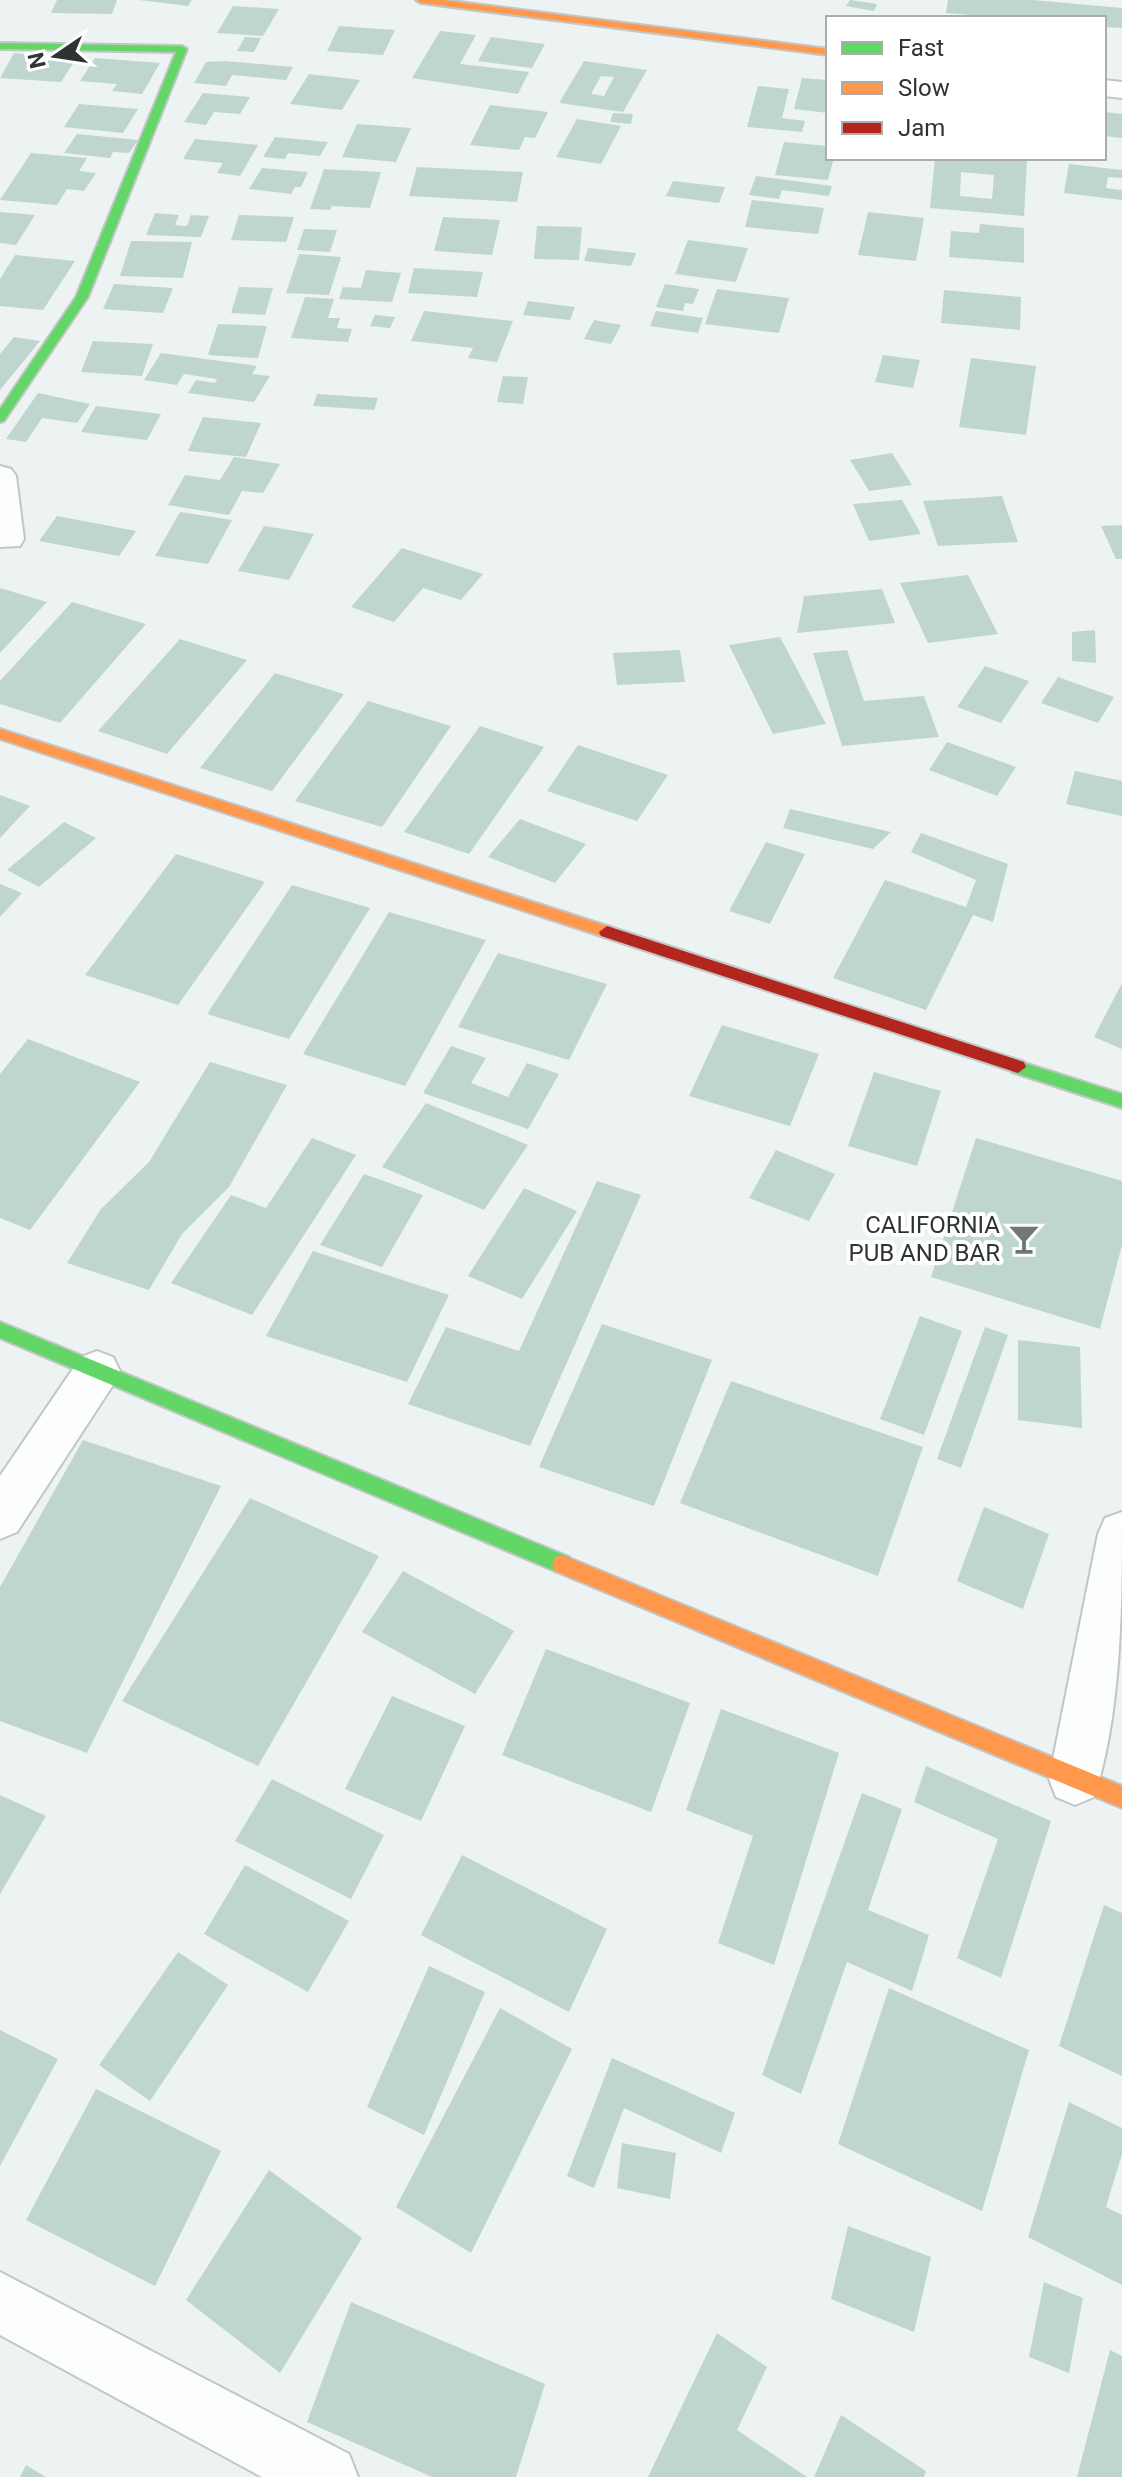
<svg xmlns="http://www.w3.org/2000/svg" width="1122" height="2477" font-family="Roboto,sans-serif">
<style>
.building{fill:#bed6cf;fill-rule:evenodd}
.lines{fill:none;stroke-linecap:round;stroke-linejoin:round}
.street-casing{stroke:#c2c6c6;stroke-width:4}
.fast-casing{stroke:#c2c6c6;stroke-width:4}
.slow-casing{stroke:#c2c6c6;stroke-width:4}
.jam-casing{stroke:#c2c6c6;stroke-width:4}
.street{fill:#fcfdfd;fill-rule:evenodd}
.fast{fill:#63d668;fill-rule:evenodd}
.slow{fill:#ff974d;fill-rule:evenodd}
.jam{fill:#b3261e;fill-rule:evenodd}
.labels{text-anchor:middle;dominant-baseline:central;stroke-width:8;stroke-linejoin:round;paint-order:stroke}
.poi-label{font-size:24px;fill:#2e3333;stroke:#fff;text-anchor:end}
</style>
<rect width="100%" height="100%" fill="#edf3f3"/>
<path class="building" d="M57,0h60l-5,14 -61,-1z
M139,0h53l-4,6z
M850,0h1l26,4 -3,7 -28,-5z
M948,0h85l89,8v20l-18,-1v-9h-100l-58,-5z
M233,6l46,3 -16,27 -46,-3z
M339,26l56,4 -12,25 -56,-4z
M440,31l36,4 -16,29 69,8 -11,22 -106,-16z
M245,37l16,1 -7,14 -17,-1z
M491,37l54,7 -13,24 -54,-7z
M14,53l62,6 -15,23 -61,-4z
M95,58l65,5 -18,31 -30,-3 5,-7 -37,-3z
M225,61l68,6 -7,13 -54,-5 -6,11 -32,-3 12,-21z
M584,61l63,9 -24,42 -64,-9zM601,76l13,1 -10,19 -13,-2z
M309,74l51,6 -18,30 -52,-6z
M802,78l26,2v33l-34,-4z
M758,86l31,3 -7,29 23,3 -3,11 -55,-5z
M203,93l47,4 -10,17 -26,-2 -8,13 -22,-3z
M79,104l59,5 -15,24 -59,-6z
M490,105l58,7 -13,26 -10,-1 -6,13 -49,-5z
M1104,112l18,2v24l-18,-2z
M613,113l20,1 -2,10 -21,-2z
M577,119l44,7 -20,38 -45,-7z
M357,124l54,4 -15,34 -54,-5z
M77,134l61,6 -9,13 -16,-1 -3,6 -46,-5z
M275,137l53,5 -8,14 -32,-3 -3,6 -22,-2z
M195,139l63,6 -18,31 -23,-3 6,-10 -40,-4z
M784,142l44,4v12h6l-6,22 -53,-5z
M31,153l56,5 -8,13 17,2 -12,18 -17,-2 -10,16 -57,-5z
M935,158l92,3 -3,55 -94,-8zM961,172l33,3 -2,24 -32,-3z
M1069,164l53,6v8l-14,-1 -2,11 16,2v10l-58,-7z
M417,167l106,5 -6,30 -108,-6z
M262,168l46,4 -7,15h-6l-4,7 -42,-5z
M324,169l57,3 -11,36 -38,-2 -2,4 -20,-1z
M756,176l76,10 -3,10 -47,-6 -3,9 -30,-4z
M673,181l52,6 -6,16 -53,-7z
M752,200l72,8 -6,26 -73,-7z
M0,212l35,3 -19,30 -16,-2z
M868,212l56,6 -8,43 -58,-6z
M155,213l24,2 -4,10 12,1 4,-11 18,1 -8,21 -55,-2z
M239,215l55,2 -8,25 -55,-2z
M443,217l57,3 -8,35 -58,-4z
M980,224l44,4v35l-75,-6 2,-26 28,2z
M537,226l45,1 -3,33 -45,-1z
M304,229l33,1 -7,22 -33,-2z
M688,240l60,8 -12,34 -61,-8z
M131,241l61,1 -9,36 -63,-2z
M588,248l48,5 -5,13 -47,-5z
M299,254l42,3 -12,38 -43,-2z
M15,255l60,6 -32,49 -43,-4v-27z
M414,268l69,4 -6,25 -69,-4z
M366,270l35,3 -9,29 -53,-3 4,-12 18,1z
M114,284l59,4 -10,25 -60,-4z
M665,284l34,5 -6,15 -8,-1 -2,8 -27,-4z
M239,287l34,1 -8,27 -34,-2z
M717,289l72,9 -10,35 -74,-9z
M944,290l77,7 -1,33 -79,-7z
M305,297l29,2 -6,19h12l-3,10 15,1 -4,13 -57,-4z
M528,301l47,6 -5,13 -47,-5z
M424,311l89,10 -16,41 -29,-4 5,-10 -62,-7z
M656,311l47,7 -5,15 -48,-7z
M375,315l20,2 -5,11 -20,-2z
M594,320l27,5 -10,19 -27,-5z
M218,324l49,2 -9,32 -50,-3z
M14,337l26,4 -40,49v-36z
M93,341l60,3 -11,32 -61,-4z
M161,353l96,13 -5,8 18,2 -16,26 -66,-9 8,-13 19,3 2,-4 -33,-5 -7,11 -33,-5z
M883,355l37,5 -7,28 -38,-6z
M971,358l65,8 -10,69 -67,-8z
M503,376l25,1 -5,27 -26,-2z
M38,393l52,11 -13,19 -35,-5 -16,24 -20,-3z
M317,394l61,4 -4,12 -61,-4z
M96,406l65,8 -14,26 -66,-8z
M203,417l58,6 -15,34 -58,-6z
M892,453l20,32 -43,6 -19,-31z
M234,457l46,7 -17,29 -21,-2 -13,24 -61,-10 17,-30 35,5z
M1002,496l16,46 -80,4 -15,-45z
M902,500l19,34 -52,7 -16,-37z
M180,512l52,8 -24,44 -53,-8z
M57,516l79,15 -17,25 -80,-15z
M1122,525v34h-6l-15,-33z
M264,526l50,8 -25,46 -51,-9z
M402,548l81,26 -22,26 -38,-12 -29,34 -43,-15z
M968,575l30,59 -70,9 -28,-60z
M0,588l47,14 -47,51z
M882,589l13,34 -98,10 7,-37z
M72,602l74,22 -86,99 -60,-19v-23z
M1095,630l1,33 -24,-2v-29z
M780,637l46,87 -53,10 -44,-89z
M180,639l67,21 -80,94 -69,-23z
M680,650l5,32 -68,3 -4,-32z
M847,650l17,51 60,-5 15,41 -97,9 -29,-93z
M985,666l44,15 -28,42 -44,-16z
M275,673l69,21 -72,97 -72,-23z
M1058,677l56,20 -16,26 -57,-20z
M368,701l83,25 -69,101 -87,-26z
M480,726l64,21 -75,107 -65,-22z
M947,742l69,25 -19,29 -68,-26z
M578,745l90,30 -31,46 -90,-30z
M1075,771l47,10v35l-56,-12z
M0,795l30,11 -30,32z
M790,809l101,23 -18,17 -90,-21z
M520,819l66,25 -31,39 -67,-26z
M64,822l32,16 -57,49 -32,-17z
M921,833l87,31 -15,58 -20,-7 -47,95 -93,-32 52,-98 81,27 10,-27 -65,-28z
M766,842l39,12 -35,70 -41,-13z
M176,854l89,28 -87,123 -93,-30z
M0,884l22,9 -22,24z
M292,885l78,23 -81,131 -82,-25z
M389,912l97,28 -81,146 -102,-32z
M498,953l109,31 -38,76 -111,-33z
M1122,983v66l-28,-12z
M722,1025l97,29 -29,72 -101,-30z
M28,1039l112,43 -110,148 -30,-12v-144z
M451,1046l35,12 -15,25 37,14 19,-34 32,11 -31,55 -105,-36z
M210,1062l77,23 -58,102 -47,47 -33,56 -82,-27 34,-54 48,-47z
M874,1072l67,19 -24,75 -69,-20z
M426,1103l102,42 -44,65 -102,-43z
M312,1138l44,17 -104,160 -81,-32 60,-88 35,13z
M976,1138l146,43v64l-22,84 -169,-52z
M776,1150l59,24 -26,47 -60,-23z
M364,1174l59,21 -41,72 -62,-22z
M597,1181l44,14 -111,251 -122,-42 38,-77 73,24z
M524,1188l53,23 -55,88 -54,-23z
M313,1251l136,44 -42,87 -141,-46z
M920,1316l42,15 -38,104 -44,-16z
M602,1324l110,36 -58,146 -115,-39z
M985,1327l23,8 -47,133 -24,-9z
M1018,1340l62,7 2,81 -64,-8z
M731,1381l192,66 -45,129 -198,-73z
M83,1440l138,46 -134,267 -87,-32v-134z
M250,1498l129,58 -121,210 -136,-65z
M984,1507l65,27 -26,75 -66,-28z
M403,1571l111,60 -39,63 -113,-62z
M546,1649l144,54 -39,109 -149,-57z
M392,1696l73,30 -44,95 -76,-32z
M721,1709l118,44 -65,212 -56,-22 35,-107 -67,-26z
M926,1766l125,55 -50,157 -44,-20 41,-119 -84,-37z
M272,1779l112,56 -33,64 -116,-58z
M862,1793l40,16 -34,101 61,25 -17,56 -65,-29 -46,132 -39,-19z
M0,1795l46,21 -46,78z
M462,1855l145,74 -38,83 -148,-77z
M245,1865l104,56 -41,71 -104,-58z
M1104,1905l18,8v163l-63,-30z
M178,1952l50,33 -78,116 -51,-36z
M429,1966l56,26 -61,143 -57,-28z
M889,1988l140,62 -47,161 -144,-67z
M500,2008l72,41 -101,204 -75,-46z
M0,2030l58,29 -58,107z
M612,2058l123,55 -14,40 -97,-45 -30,80 -27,-12z
M96,2089l125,62 -66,135 -129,-66z
M1069,2102l53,26v26l-16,53 16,8v70l-94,-48z
M622,2143l54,10 -6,46 -53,-11z
M269,2170l93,68 -82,135 -94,-73z
M848,2226l83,31 -17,75 -83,-33z
M1044,2282l39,16 -14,75 -40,-16z
M351,2302l194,82 -29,93h-84l-125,-55z
M717,2333l50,34 -30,63 70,47h-159z
M1110,2350l12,6v121h-45z
M841,2415l85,56 -2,6h-110z
M26,2465l20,12h-26z"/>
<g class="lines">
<defs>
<path id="street" d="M1104,80l18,2v16l-18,-2z
M0,466l11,3 5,7 8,63 -4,7 -20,1z
M97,1351l16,6 7,14 -7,14 -96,147 -17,7v-63l81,-119z
M1122,1512c0,90 0,201 -28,285l-19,8 -19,-8 -7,-18 49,-245 7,-16z
M0,2272l349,182 9,23h-96l-262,-142z"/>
<path id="fast" d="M0,43l182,3 5,3 -99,248 -84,124 -4,1v-13l76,-112 100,-245 -176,-3z
M1018,1061l104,33v14l-110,-36 -2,-5z
M0,1322l569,235 3,7 -3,7 -7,2 -7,-2 -555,-233z"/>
<path id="slow" d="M416,0h28l384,49v6l-407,-52z
M0,729l613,199 2,4 -2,4h-12l-601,-197z
M562,1555l560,231v22l-567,-237 -3,-7 3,-7z"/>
<path id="jam" d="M607,926l417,136 2,5 -8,6 -417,-137 -2,-4z"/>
</defs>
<use href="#street" class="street-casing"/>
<use href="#fast" class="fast-casing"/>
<use href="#slow" class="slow-casing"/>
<use href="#jam" class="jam-casing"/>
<use href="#street" class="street"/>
<use href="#fast" class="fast"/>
<use href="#slow" class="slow"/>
<use href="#jam" class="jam"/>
</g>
<defs>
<symbol id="bar-bare" viewBox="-9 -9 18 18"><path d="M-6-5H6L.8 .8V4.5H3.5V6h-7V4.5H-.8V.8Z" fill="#717676" stroke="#fff" stroke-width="2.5" paint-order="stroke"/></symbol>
</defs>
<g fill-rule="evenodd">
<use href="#bar-bare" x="1002" y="1217" width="44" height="44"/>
</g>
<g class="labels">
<g class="poi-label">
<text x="1000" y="1225">CALIFORNIA<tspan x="1000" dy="28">PUB AND BAR</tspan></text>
</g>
</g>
<rect x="826" y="16" width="280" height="144" fill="#ffffff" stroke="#abadad" stroke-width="2"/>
<rect x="842" y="42" width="40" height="12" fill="#63d668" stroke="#abadad" stroke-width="2"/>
<text x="898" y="56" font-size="24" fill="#2e3333">Fast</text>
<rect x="842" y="82" width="40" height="12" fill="#ff974d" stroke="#abadad" stroke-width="2"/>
<text x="898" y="96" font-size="24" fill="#2e3333">Slow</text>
<rect x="842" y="122" width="40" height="12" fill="#b3261e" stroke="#abadad" stroke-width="2"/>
<text x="898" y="136" font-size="24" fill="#2e3333">Jam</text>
<g transform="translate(56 56) rotate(257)" stroke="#ffffff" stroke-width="6" paint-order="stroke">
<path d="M0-6L14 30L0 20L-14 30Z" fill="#2e3333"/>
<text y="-12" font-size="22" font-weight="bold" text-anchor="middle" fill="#2e3333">N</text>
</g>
</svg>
